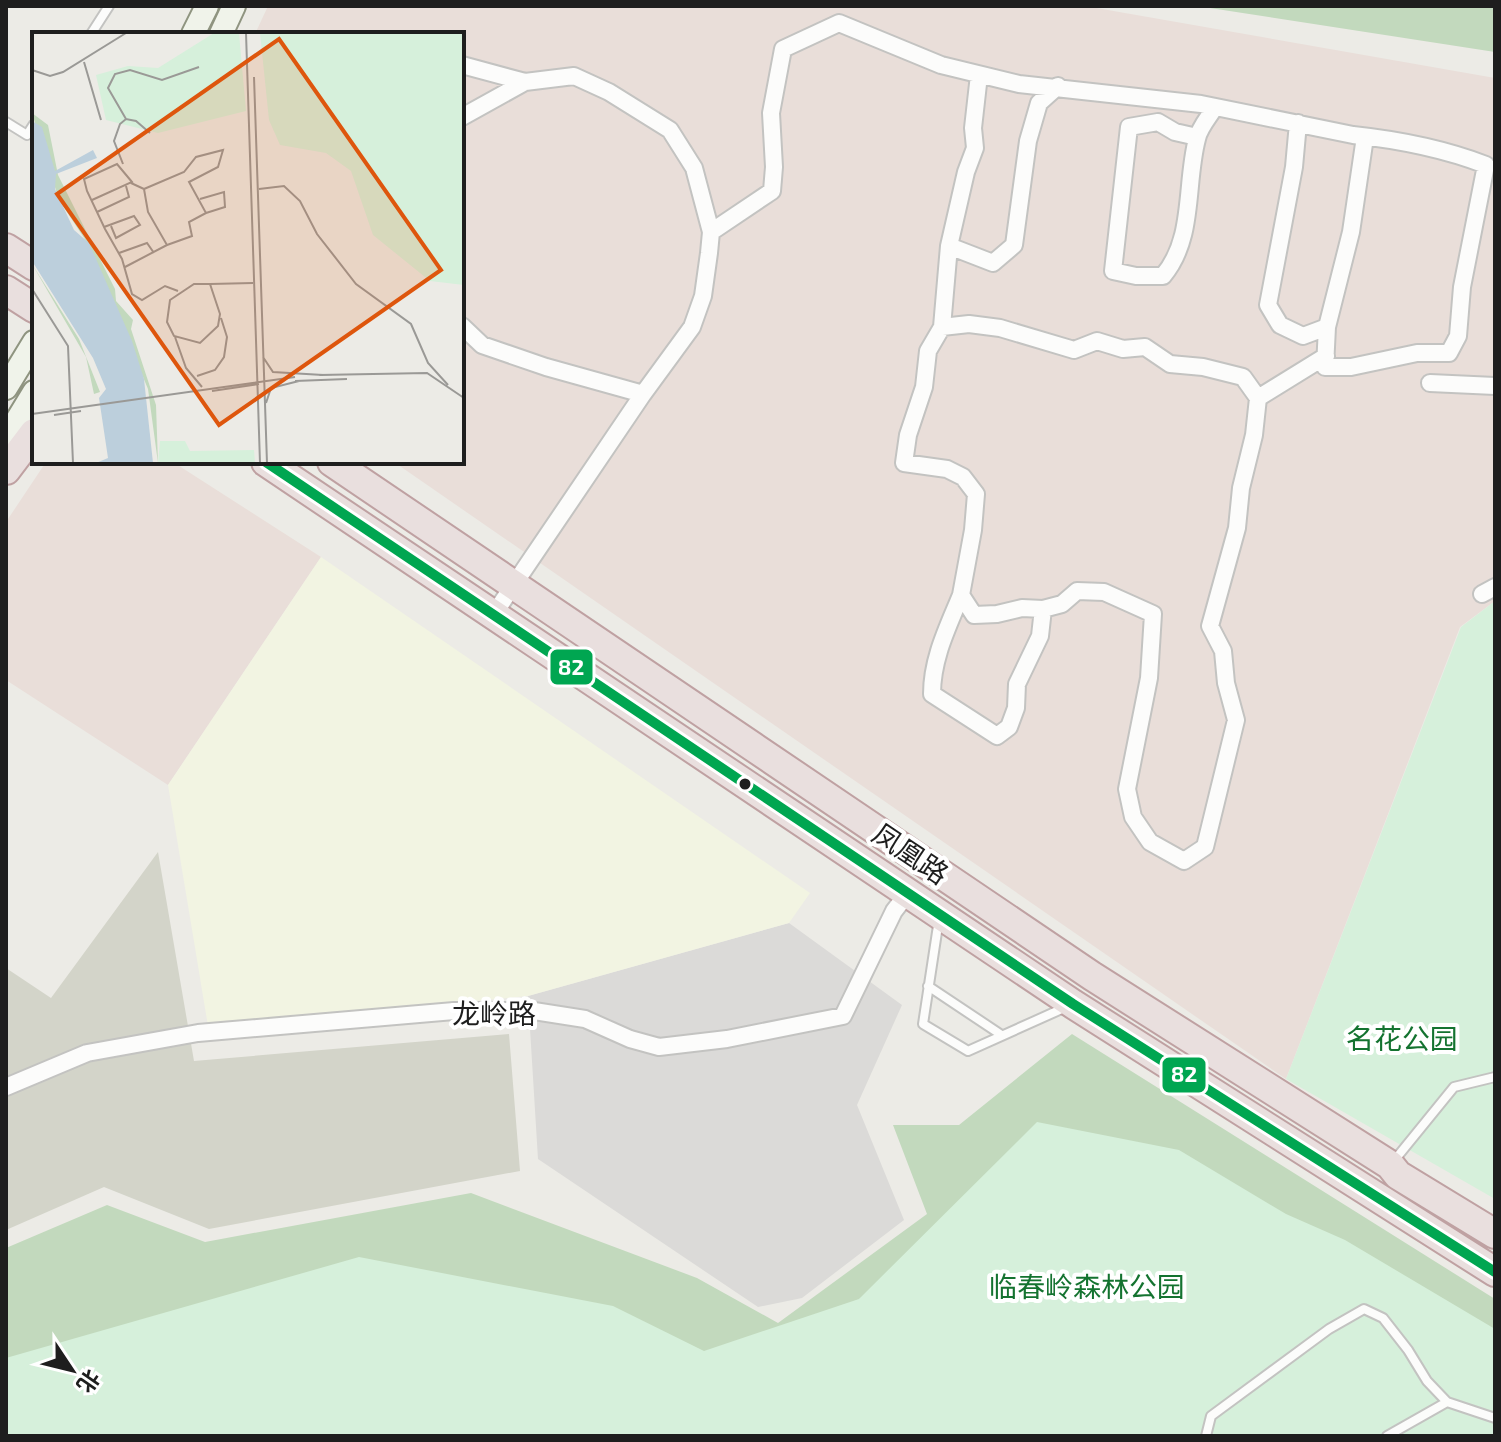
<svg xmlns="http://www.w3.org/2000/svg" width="1501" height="1442" font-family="'Exo 2','Noto Sans SC',sans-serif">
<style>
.residential{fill:#dbdad8}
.commercial{fill:#e9ded9}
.education{fill:#f2f4e2}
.construction{fill:#d3d4c9}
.forest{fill:#c2d9bd}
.park{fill:#d6f0db}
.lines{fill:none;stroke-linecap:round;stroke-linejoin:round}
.lane-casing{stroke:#c3c3c1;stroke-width:12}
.street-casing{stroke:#c3c3c1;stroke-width:20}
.secondary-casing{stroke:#8f9480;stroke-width:26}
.highway-casing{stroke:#bfa1a2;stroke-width:32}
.lane{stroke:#fcfcfb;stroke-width:8}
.street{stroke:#fcfcfb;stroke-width:16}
.secondary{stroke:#f0f3ea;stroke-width:22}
.highway{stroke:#e9dfde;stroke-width:28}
.bus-1-casing{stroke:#fff;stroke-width:16}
.bus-1{stroke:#00a651;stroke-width:10}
.bus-dot{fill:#1e1e1e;stroke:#fff;stroke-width:3}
.labels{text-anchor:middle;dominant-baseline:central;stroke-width:8;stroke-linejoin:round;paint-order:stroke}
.street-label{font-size:28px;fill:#1e1e1e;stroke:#fff}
.park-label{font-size:28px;fill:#147330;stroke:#fff}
.inset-road{fill:none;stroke:#9a9996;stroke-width:2}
.view{fill:#de560d;fill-opacity:0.15;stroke:#de560d;stroke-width:4}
.inset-edge{fill:none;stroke:#1e1e1e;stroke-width:4}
.line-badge{stroke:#fff;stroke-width:3}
.badge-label{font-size:22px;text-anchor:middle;font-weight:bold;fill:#fff}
</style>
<rect width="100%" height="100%" fill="#ecebe6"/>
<path class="residential" d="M789,923l113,82 -45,100 47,115 -102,78 -44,9 -220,-148 -10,-163z"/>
<path class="commercial" d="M268,6h817l410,72v523l-35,26 -174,452 -892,-617h68v-428h-207z
M46,462h127l148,95 -153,228 -162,-105v-158z"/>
<path class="education" d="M321,557l489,336 -21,30 -261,73 -320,30 -40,-241z"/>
<path class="construction" d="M158,852l36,209 315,-27 11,137 -311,58 -105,-42 -98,43v-262l45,30z"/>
<path class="forest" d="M1197,6h298v46z
M1072,1034l423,265v137h-1489v-188l101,-43 98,37 266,-49 226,85 81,45 149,-109 -34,-89h66z"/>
<path class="park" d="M1495,601v598l-209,-120 175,-452z
M1037,1122l142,28 107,64 59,26 150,89v107h-1489v-78l353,-101 254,49 91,45 155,-52z"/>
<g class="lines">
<defs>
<path id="lane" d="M91,34l18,-28
M6,122l21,13 7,-11
M939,919l-16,105 45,27 98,-44
M928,986l72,48
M1393,1162l61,-75 41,-10
M1206,1436l5,-20 118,-87 35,-20 19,9 25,32 19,31 20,21 48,16
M1387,1436l60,-34"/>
<path id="street" d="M462,65l63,17
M979,75l-6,53 2,20 -9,24 -17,74 -7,81 27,-3 31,4 74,22 23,-9 26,8 22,-2 25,17 33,3 40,10 15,21 68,-42
M462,117l63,-35 49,-6 35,16 61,38 24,38 17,64 -2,21 -6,43 -11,31 -49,67 -97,-27 -64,-22 -20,-19
M1298,123l-4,44 -26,138 12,20 23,11 24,-9
M1197,137l-22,-5 -17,-10 -29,5 -16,144 23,5h27c32,-38 22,-92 34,-137 2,-11 12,-22 18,-32
M711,232l61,-41 2,-24 -3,-54 12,-64 56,-26 102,42 78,19 182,20 152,31c47,5 89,13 133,30l-24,122 -4,49 -9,17h-32l-66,14h-26l2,-40 24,-95 14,-95
M949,246l44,17 21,-18 14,-104 11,-38 19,-17
M942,327l-14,24 -4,36 -16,48 -4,28 43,6 16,8 13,17 -3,36 -12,65 13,20 23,-1 25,-6 21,1 19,-5 15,-13 27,1 49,22 -4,64 -22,111 6,28 17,25 34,19 21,-14 31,-127 -10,-37 -3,-32 -13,-25 27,-98 4,-40 13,-53 4,-37
M1430,383l65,3
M1482,594l13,-7
M961,595c-13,32 -29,63 -29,99l65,42 12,-9 7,-19 1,-24 23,-48 3,-27
M494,614l149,-220
M6,1087l81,-34 111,-20 256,-22h80l51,8 45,20 29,8 68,-8 116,-23 51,-105 14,-18"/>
<path id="secondary" d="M193,34l14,-28
M221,34l13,-28
M6,388l28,-46
M6,438l28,-46"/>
<path id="highway" d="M6,248l28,18
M6,290l28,18
M266,462l807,542 422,268
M332,462l760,514 298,189 8,10 97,59
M6,470l28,-37"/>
</defs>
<use href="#lane" class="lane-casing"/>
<use href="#street" class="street-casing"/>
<use href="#secondary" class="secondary-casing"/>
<use href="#highway" class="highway-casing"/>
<use href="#lane" class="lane"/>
<use href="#street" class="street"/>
<use href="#secondary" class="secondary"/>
<use href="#highway" class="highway"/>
<defs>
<path id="bus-1" d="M266,462l807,542 422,268"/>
</defs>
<use href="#bus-1" class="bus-1-casing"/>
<use href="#bus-1" class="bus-1"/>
</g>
<circle class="bus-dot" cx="745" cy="784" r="7"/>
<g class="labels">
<g class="street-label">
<text transform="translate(911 853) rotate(34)">凤凰路</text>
<text x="494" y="1013">龙岭路</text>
</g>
<g class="park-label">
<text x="1402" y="1038">名花公园</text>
<text x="1087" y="1286">临春岭森林公园</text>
</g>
</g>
<g transform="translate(32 32)">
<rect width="432" height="432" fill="#ecebe6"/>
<path d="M0,81l16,12 10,50 57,114 1,12 17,19 -2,9 25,76 2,58 -10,-74 -60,-145 -29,-44zM0,232l47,75 21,53 -6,2 -8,-37z" fill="#c2d9bd"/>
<path d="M182,1h25l7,78 -88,22 -52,-13 -10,-45 32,-9 30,2zM228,1h204v252l-34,-4 -57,-46 -22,-64 -25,-18 -46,-8 -11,-25zM128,409h25l5,10 64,-1 1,13h-97z" fill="#d6f0db"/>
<path d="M0,89l10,6 13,44 38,-21 4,8 -41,16 -1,15 19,41 15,13 43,98 12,38 9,84h-57l12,-5 -9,-60 7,-9 -13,-31 -61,-97z" fill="#bccfdc"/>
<path class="inset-road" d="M214,1l14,430M52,30l17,58M0,38l18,6 13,-4 63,-39M222,45l13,386M94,87l-18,-31 7,-14 15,-4 32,10 37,-13M91,132l-9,-23 6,-17 6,-5 10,2 14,12M112,157l40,-17 12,-15 27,-7 -5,17 -29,15 17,31 -17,9 3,14 -25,9M227,157l25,-3 16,15 17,33 39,50 55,40 17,39 20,22M168,167l24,-7 1,15 -19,6M60,168l40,-18 -15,-18 -33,15 3,12 18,38 17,30 10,35 10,6 23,-14 13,5M65,180l32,-15 -3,-11M72,195l30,-11 6,9 -24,13 -5,-12M87,221l28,-10 7,10M93,235l42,-22 -19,-33 -4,-23 -13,-6M162,252h16l10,30 -2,12 -18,17 -26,-7 -7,-14 3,-22zM178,252l43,-1M0,257l36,57 5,117M143,305l11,31 16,19M231,325l10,15 50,3M287,343l108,-2 37,25M165,344l18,-6 9,-13 3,-20 -6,-19M263,349l52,-2M180,359l47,-7M234,371l5,-15 28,-7M0,382l263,-37M22,383l27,-4"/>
<path class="view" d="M247,7l162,231 -222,155 -162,-231z"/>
<rect width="432" height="432" class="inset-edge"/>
</g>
<g class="line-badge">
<rect x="549" y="648" width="45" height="38" rx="8" fill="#00a651"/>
<rect x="1161" y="1056" width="46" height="38" rx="8" fill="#00a651"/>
</g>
<g class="badge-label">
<text x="571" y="675">82</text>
<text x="1184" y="1082">82</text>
</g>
<rect width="1501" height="1442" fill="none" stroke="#1e1e1e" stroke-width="16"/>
<g transform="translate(72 1370) rotate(125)" stroke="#ffffff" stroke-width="6" paint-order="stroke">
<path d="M0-6L14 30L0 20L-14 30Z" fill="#1e1e1e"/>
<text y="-12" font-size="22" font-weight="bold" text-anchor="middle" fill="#1e1e1e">北</text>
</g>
</svg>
